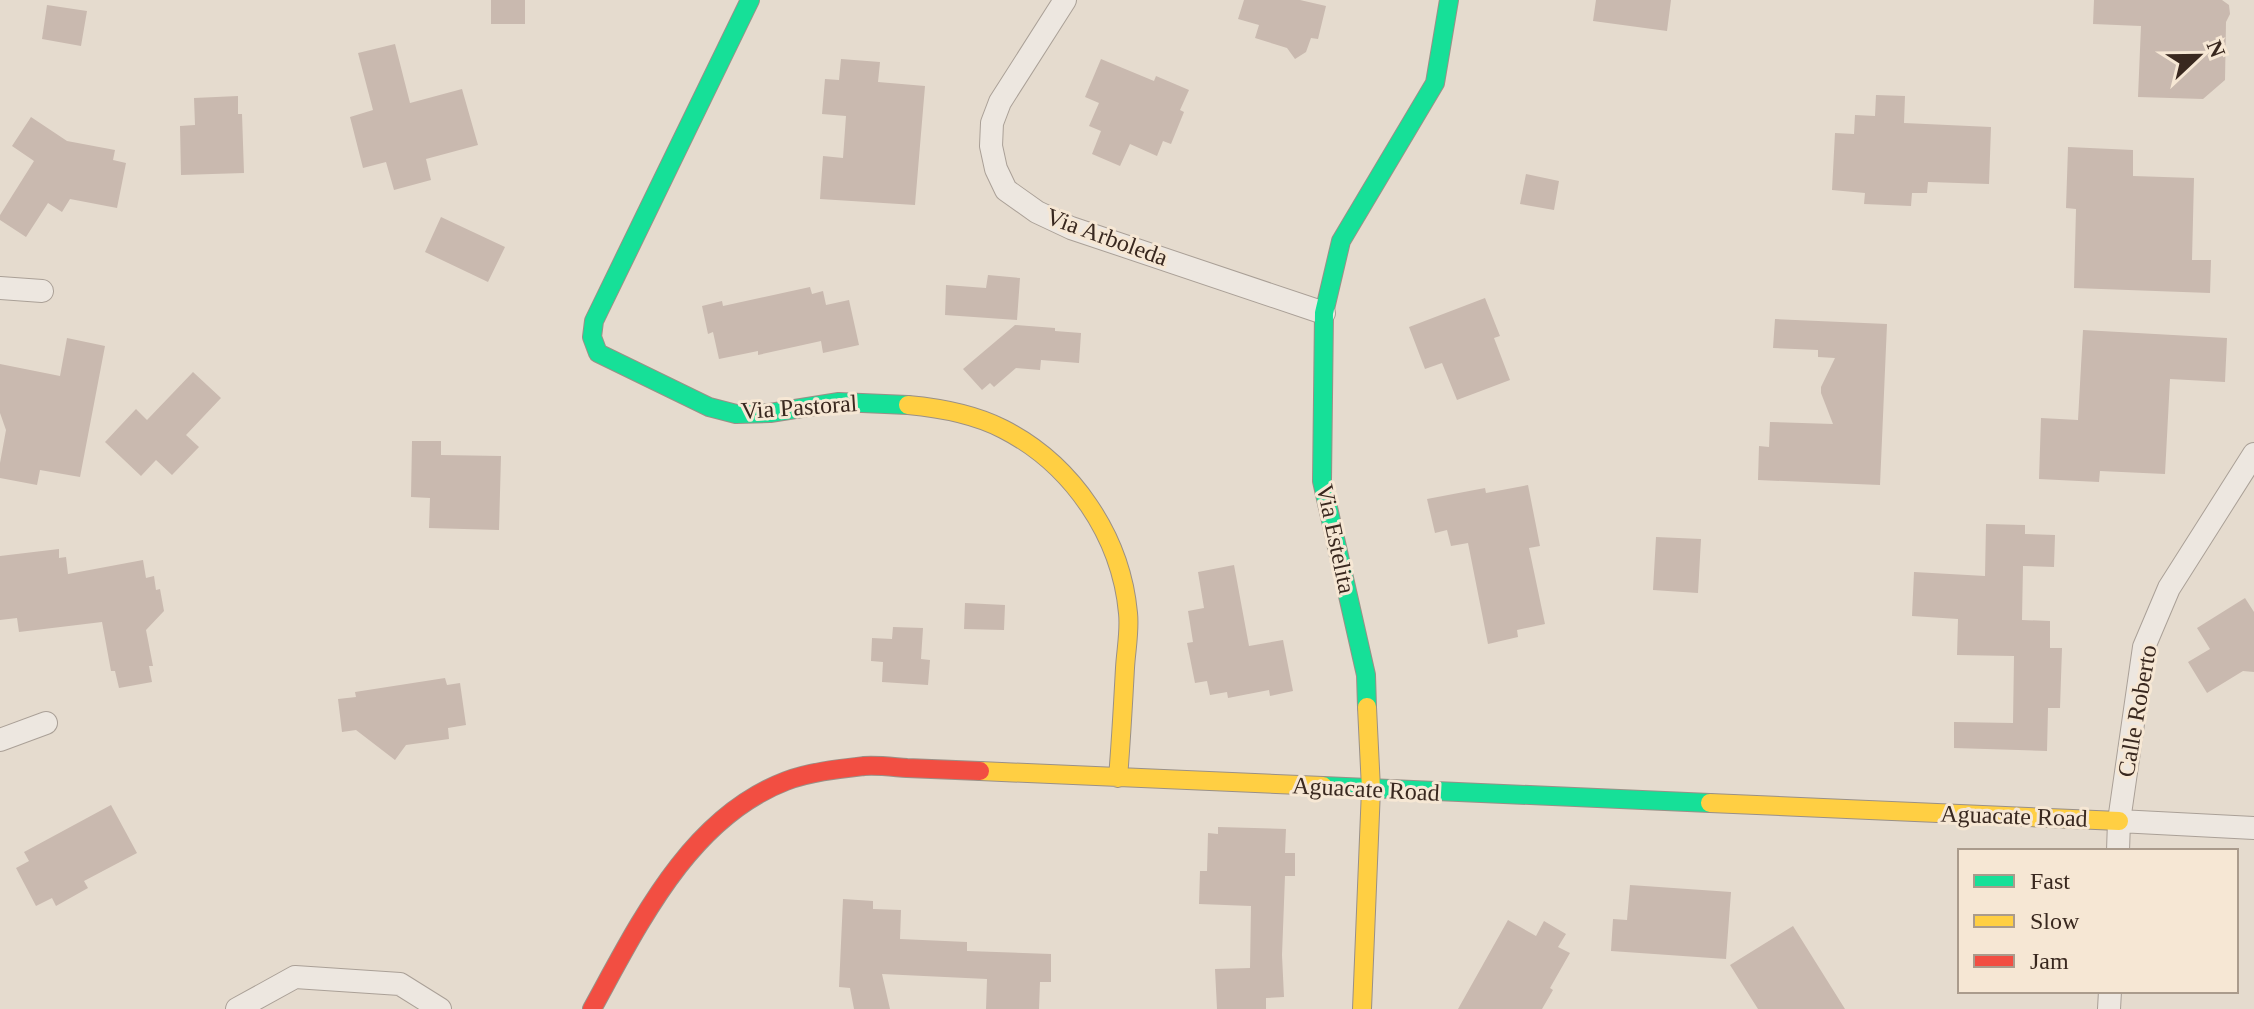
<svg xmlns="http://www.w3.org/2000/svg" width="2254" height="1009" font-family="'Times New Roman',serif">
<style>
.building{fill:#c9b9af}
.lines{fill:none;stroke-linecap:round;stroke-linejoin:round}
.street-casing{stroke:#aaa097;stroke-width:24}
.fast-casing{stroke:#9a9087;stroke-width:20}
.slow-casing{stroke:#9a9087;stroke-width:20}
.jam-casing{stroke:#9a9087;stroke-width:20}
.street{stroke:#ede7e0;stroke-width:22}
.fast{stroke:#16e098;stroke-width:18}
.slow{stroke:#ffcf43;stroke-width:18}
.jam{stroke:#f24e42;stroke-width:18}
.labels{text-anchor:middle;dominant-baseline:central;stroke-width:6;stroke-linejoin:round;paint-order:stroke}
.street-label{font-size:24px;fill:#39281f;stroke:#f6e7d4}
</style>
<rect width="100%" height="100%" fill="#e5dbce"/>
<path class="building" d="M491,0h34v24h-34z
M1244,0h56l26,6 -8,33 -7,-1 -5,14 -11,7 -8,-11 -32,-10 4,-13 -21,-6z
M1596,0h75l-4,31 -74,-10z
M2094,0h128l7,5 1,9 -4,8 -1,58 -22,19 -65,-2 3,-71 -48,-2z
M47,5l40,6 -6,35 -39,-7z
M395,44l15,59 52,-14 16,56 -52,14 5,21 -37,10 -8,-28 -23,6 -13,-51 23,-7 -15,-57z
M841,59l39,3 -2,20 47,4 -10,119 -95,-6 3,-43 20,2 3,-42 -24,-2 3,-35 14,1z
M1101,59l53,22 2,-5 33,14 -9,20 4,2 -13,32 -8,-3 -6,15 -27,-12 -10,22 -28,-12 9,-23 -12,-5 10,-23 -14,-6z
M1876,95l29,1 -1,27 87,4 -2,57 -61,-2 -1,11h-15l-1,13 -47,-2 1,-11 -33,-3 3,-57 19,1 1,-19 20,1z
M238,96v18h4l2,59 -63,2 -1,-49 15,-1 -1,-27z
M31,117l36,24 48,9 -2,10 13,3 -9,45 -47,-9 -8,13 -14,-9 -22,34 -26,-17v-5l34,-54 -22,-15z
M2068,147l65,3v26l61,2 -2,82h19l-1,33 -136,-5 2,-79 -10,-1z
M1526,174l33,7 -5,29 -34,-6z
M441,217l64,30 -17,35 -63,-30z
M988,275l32,3 -3,42 -72,-5 1,-30 40,3z
M810,287l2,7 11,-3 3,14 23,-5 10,45 -36,8 -2,-12 -63,14v-4l-39,8 -6,-27 -5,2 -6,-28 20,-5 1,5z
M1485,298l15,38 -6,2 16,42 -53,20 -15,-37 -17,6 -16,-42z
M1775,319l112,5 -7,161 -122,-5 1,-34 10,1 1,-25 63,2 -12,-31v-6l14,-29 -17,-1v-7l-45,-2z
M1015,325l40,3v3l26,2 -2,30 -38,-3 -1,10 -24,-2 -22,19 -4,-4 -8,7 -19,-21z
M2083,330l144,8 -2,44 -55,-3 -5,95 -65,-3 -1,11 -60,-3 2,-61 37,2z
M67,338l38,8 -25,131 -40,-7 -3,15 -37,-7v-15l6,-33 -6,-17v-49l60,12z
M193,372l28,26 -35,37 13,12 -27,28 -16,-15 -15,16 -36,-34 31,-33 11,11z
M412,441h29v14l60,1 -2,74 -70,-2 1,-30 -19,-1z
M1528,485l12,61 -11,2 16,76 -28,6 1,7 -30,7 -20,-101 -17,3 -4,-16 -12,3 -8,-34 58,-11 1,5z
M1986,524l39,1v9l30,1 -1,32 -31,-1 -1,54 28,1v27h12l-2,60h-12l-1,43 -93,-3v-26l59,1 1,-67 -57,-1 1,-36 -46,-3 2,-44 71,4z
M1656,537l45,2 -3,54 -45,-3z
M59,549v9l7,-1 2,17 75,-14 3,18 8,-2 2,14 4,-1 4,22 -18,19 7,36h-4l3,16 -33,6 -4,-17h-4l-9,-49 -83,10 -2,-14 -17,2v-64z
M1234,565l15,81 34,-6 10,51 -23,5 -1,-6 -41,8 -1,-6 -17,3 -3,-14 -12,2 -8,-40 6,-1 -5,-31 16,-3 -6,-36z
M2245,598l9,14v60l-11,-1 -36,22 -19,-31 22,-13 -13,-21z
M965,603l40,2 -1,25 -40,-1z
M893,627l30,1 -2,31 9,1 -2,25 -46,-3 1,-20 -12,-1 1,-23 20,1z
M445,678l2,7 13,-2 6,42 -18,3 1,11 -43,6 -11,15 -39,-30 -14,2 -4,-33 18,-2 -1,-5z
M111,805l26,48 -53,28 4,7 -32,18 -4,-8 -16,8 -20,-38 13,-7 -5,-9z
M1218,827l68,2 -1,24h10v23h-10l-3,79 2,42 -18,1v11h-49l-2,-40 35,-1 1,-62 -52,-2 1,-33h7l1,-38 10,1z
M1630,885l101,7 -5,67 -115,-8 2,-32 14,1z
M843,899l30,2v8l28,1 -1,29 67,3v9l84,3v28h-11l-1,27h-53l1,-30 -105,-5 8,35h-36l-4,-21 -11,-1z
M1508,920l28,16 8,-15 22,13 -8,13 12,6 -20,35 3,2 -11,19h-84z
M1793,926l52,83h-87l-28,-44z"/>
<g class="lines">
<defs>
<path id="street" d="M1065,0l-65,102 -8,21 -1,23 5,23 10,21 31,22 34,16 253,85
M0,288l42,3
M0,740l46,-17
M2119,821l135,7
M2118,851l1,-30 25,-174 25,-59 85,-134
M237,1009l58,-32 105,7 40,25
M2109,1009l1,-18"/>
<path id="fast" d="M750,0l-156,321 -2,16 6,16 111,54 27,7 34,-1 69,-11 69,3
M1367,707l-1,-32 -44,-194 2,-168 17,-72 94,-158 14,-83
M1323,786l387,17"/>
<path id="slow" d="M908,405c33,3 66,9 95,24 69,35 118,107 125,184 2,18 -2,37 -3,55 -2,37 -4,73 -7,110
M980,771l343,15
M1710,803l409,18
M1362,1009l9,-220 -4,-82"/>
<path id="jam" d="M592,1009c47,-85 97,-191 194,-228 24,-9 52,-12 78,-15 14,-1 29,1 43,2 24,1 48,2 73,3"/>
</defs>
<use href="#street" class="street-casing"/>
<use href="#fast" class="fast-casing"/>
<use href="#slow" class="slow-casing"/>
<use href="#jam" class="jam-casing"/>
<use href="#street" class="street"/>
<use href="#fast" class="fast"/>
<use href="#slow" class="slow"/>
<use href="#jam" class="jam"/>
</g>
<g class="labels">
<g class="street-label">
<text transform="translate(1107 237) rotate(20)">Via Arboleda</text>
<text transform="translate(799 407) rotate(-4)">Via Pastoral</text>
<text transform="translate(1336 539) rotate(78)">Via Estelita</text>
<text transform="translate(2137 711) rotate(-80)">Calle Roberto</text>
<text transform="translate(1366 789) rotate(3)">Aguacate Road</text>
<text transform="translate(2014 816) rotate(2)">Aguacate Road</text>
</g>
</g>
<rect x="1958" y="849" width="280" height="144" fill="#f6e7d4" stroke="#aa9b8c" stroke-width="2"/>
<rect x="1974" y="875" width="40" height="12" fill="#16e098" stroke="#aa9b8c" stroke-width="2"/>
<text x="2030" y="889" font-size="24" fill="#39281f">Fast</text>
<rect x="1974" y="915" width="40" height="12" fill="#ffcf43" stroke="#aa9b8c" stroke-width="2"/>
<text x="2030" y="929" font-size="24" fill="#39281f">Slow</text>
<rect x="1974" y="955" width="40" height="12" fill="#f24e42" stroke="#aa9b8c" stroke-width="2"/>
<text x="2030" y="969" font-size="24" fill="#39281f">Jam</text>
<g transform="translate(2198 56) rotate(68)" stroke="#f6e7d4" stroke-width="6" paint-order="stroke">
<path d="M0-6L14 30L0 20L-14 30Z" fill="#39281f"/>
<text y="-12" font-size="22" font-weight="bold" text-anchor="middle" fill="#39281f">N</text>
</g>
</svg>
